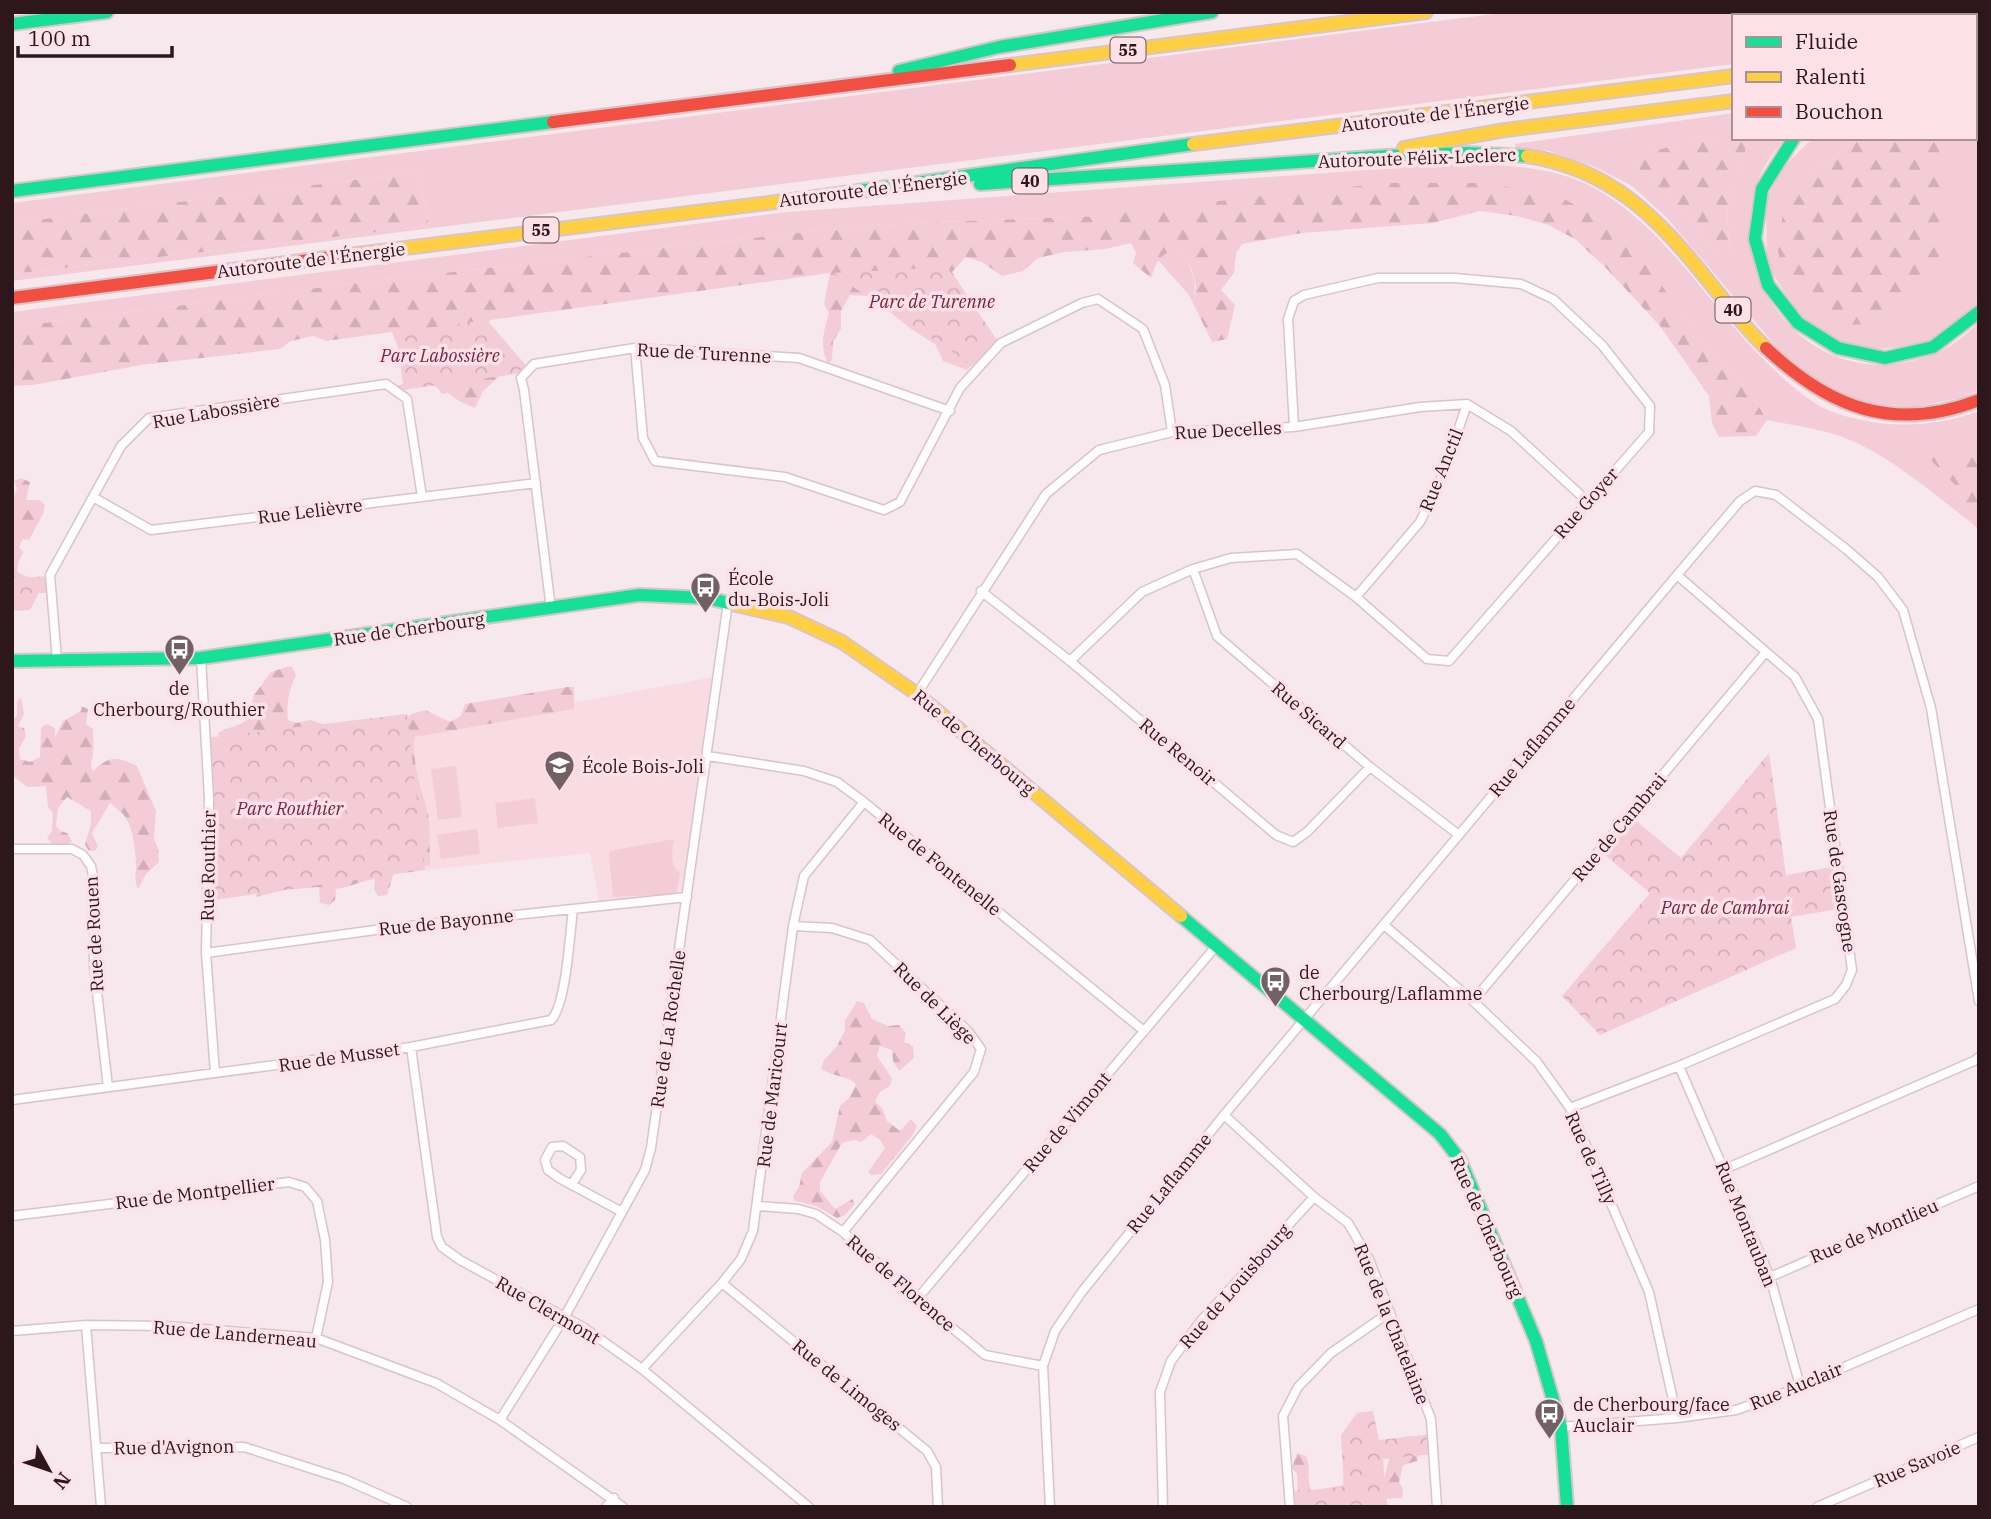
<svg xmlns="http://www.w3.org/2000/svg" width="1991" height="1519" font-family="'IBM Plex Serif',serif">
<style>
.built{fill:#f9dbe3}
.green{fill:#f4ccd7}
.forest{fill:url(#forest-firs)}
.park{fill:url(#park-crowns)}
.lines{fill:none;stroke-linecap:round;stroke-linejoin:round}
.street-casing{stroke:#d7c5ca;stroke-width:11}
.fast-casing{stroke:#d7c5ca;stroke-width:16}
.slow-casing{stroke:#d7c5ca;stroke-width:16}
.jam-casing{stroke:#d7c5ca;stroke-width:16}
.street{stroke:#fefcfc;stroke-width:8}
.fast{stroke:#16e098;stroke-width:12}
.slow{stroke:#ffcf43;stroke-width:12}
.jam{stroke:#f24e42;stroke-width:12}
.labels{text-anchor:middle;dominant-baseline:central;stroke-width:7;stroke-linejoin:round;paint-order:stroke}
.shield{fill:#fce2e8;stroke:#6b545a;stroke-width:2}
.shield-label{font-size:16px;font-weight:bold;fill:#2d171d}
.street-label{font-size:18px;fill:#2d171d;stroke:#fce2e8}
.park-label{font-size:18px;font-style:italic;fill:#762541;stroke:#fce2e8}
.poi-label{font-size:18px;fill:#2d171d;stroke:#fce2e8;text-anchor:start}
</style>
<defs>
<pattern id="forest-firs" width="22" height="20" patternUnits="userSpaceOnUse" patternTransform="scale(1.75)"><rect width="22" height="20" fill="#f4ccd7"/><path d="M5 1l3.5 6h-7zM16 11l3.5 6h-7z" fill="#d2aeb8"/></pattern>
<pattern id="park-crowns" width="20" height="18" patternUnits="userSpaceOnUse" patternTransform="scale(1.75)"><rect width="20" height="18" fill="#f4ccd7"/><path d="M2 6a3 3 0 1 1 6 0M12 15a3 3 0 1 1 6 0" fill="none" stroke="#d2aeb8"/></pattern>
</defs>
<rect width="100%" height="100%" fill="#f6e8ec"/>
<path class="built" d="M719,676l-32,221 -88,5 -9,-49 -165,17 -16,-137z"/>
<path class="green" d="M1509,12h470v21l-4,1v-18h-241v48l-1722,217v-7l417,-48 -11,-54 -406,51v-20z
M1979,90v210l-9,14 -38,26 -36,7 -29,3 -26,-7 -41,-27 -33,-51 -1,-62 14,-33 33,-32h47l-53,39 137,-15 -7,-24h38v-47z
M1734,113v21l-102,21 3,10 60,61 19,24 16,4 -3,-43 22,-73h36c-9,12 -20,25 -26,40 -39,102 50,211 157,182 26,-7 45,-19 63,-38v68l-18,8 -46,9 -44,-3 -47,-18 -39,-29 -118,-139 -35,-32 -39,-20 -44,-15 -34,-3v-4z
M1448,164c54,1 108,0 155,29 69,43 109,117 166,172 17,16 37,35 59,45 16,7 34,10 51,13 35,4 67,0 100,-12v44h-52l29,31 17,38c-37,-28 -74,-61 -116,-81 -28,-14 -61,-17 -90,-23l-15,-25 -58,-64 -43,-61 -97,-77 -453,23 -191,7 -114,10 -440,50 -344,44v-15l775,-100z
M1180,248c11,20 18,31 13,55l-4,-8 -32,-36 8,-6z
M456,766l6,51 -24,3 -7,-51z
M535,798l3,25 -40,5 -3,-25z
M477,829l3,25 -39,5 -4,-24z
M674,839c-2,13 -5,25 6,34l-4,21 -63,3 -4,-43 1,-3z"/>
<path class="forest" d="M1734,134v4h15l-22,73 3,44 -16,-5 -19,-24 -60,-61 -4,-10z
M1860,138h77l7,24 1,73 -14,48 -47,40 -35,2 -40,-17 -24,-20 -7,-38 5,-39 24,-34z
M418,172l11,54 -417,48v-51z
M1390,183h89l75,10 45,26 52,51 43,61 58,64 15,25 -11,16 -37,1 -7,-14 -3,-27 -49,-70 -54,-58 -31,-29 -27,-14 -31,-9 -37,-5 -48,12 -130,10 -60,11 -6,9 -2,20 -13,17 14,15 -8,34 -15,3 -19,-39 3,-16 -4,-17 -12,-22c-21,7 -22,10 -29,30l-18,-15 3,-10 -5,-10 -26,6 -41,3 -26,6 -15,13 -21,5 -20,-14 -16,-5 -14,15 41,64 -3,10 -23,24 -24,-9 -8,-17 -24,-15 -41,-33 -20,-1 -9,16v18l-8,12 -1,19 -4,3c-9,-15 -4,-34 1,-50l-5,-9 6,-31 -340,47 -6,9 19,44 -20,18 -8,17 -16,-7 -11,-8 -6,1c-5,-10 -16,-10 -23,-17 -12,-11 -22,-30 -27,-45l-66,9 -13,-5 -22,5 -11,8 -139,16 -108,20 -21,1v-59l344,-44 440,-50 114,-10 191,-7 159,-20z
M1926,455h53v76l-6,-7 -17,-38z
M21,478l9,4 -4,18h13l6,5 -2,9 -14,26 -6,-1 -4,8 4,5 -5,12 -1,8 17,8 7,9 -11,21 -18,1v-111l5,-11 -3,-8z
M287,667h5l4,8c-7,16 -10,27 -8,45l8,3 15,-3 17,6 74,-6 10,-6 13,-4 25,12 11,-6 4,-12 102,-17h7v22l-159,28c-4,27 7,52 13,77 2,10 2,40 2,51l-36,7 -7,23 -9,1 -4,-7 1,-10c-14,2 -25,8 -39,10l-1,11 -6,5 -9,-2 -1,-16 -34,3 -29,7 2,-22 -40,-142c9,-6 20,-6 29,-13l7,-25 17,-23z
M21,698l3,16 -6,12 6,2 2,8 -7,13 1,10 10,3 10,-5 1,-29 5,-4 9,4v9l8,-16 18,-10v-5l7,3 -2,15 7,5c0,8 1,17 0,24 0,9 -4,10 0,18 16,-15 23,-15 44,-5l19,45 -2,28 4,9 1,14 -13,12 -8,15c-5,-10 -1,-16 -2,-27 -1,-15 -3,-36 -13,-48 -4,-4 -9,-7 -13,-11l-18,30 6,13 -3,5 -7,-1 -3,-6 6,-20v-13l-24,-14 -9,11 -2,18 4,5 7,2 5,8 -7,5 -13,-2 -5,-6 5,-7 1,-18 -5,-6 -2,-21 -19,1 -15,-12v-55l5,-4v-15z
M857,1001l7,2 8,16 16,7 11,-1 7,8 -2,9 9,4 1,12 -15,13 -6,-10 -1,-11 -12,-4 -3,10 15,22 -2,8 -10,6 -5,10 7,6 5,13 13,10 11,-12 6,7 -5,10 -31,38 -10,1 -3,-3 17,-24 -5,-8 -9,-6 -10,8 -7,-2 -12,3 -22,39v9l15,18 17,-10 3,5 -10,11 -8,3 -21,-12 -21,-5 -2,-5 6,-9 3,-14 30,-31 8,-36 10,-9 6,-13c-9,-9 -22,-7 -35,-15l3,-9 13,-14 8,-16v-9z
M1408,1436l5,2 5,17 -1,6 -14,4 -4,17 4,7 -1,9 -104,5 -1,-29 -5,-6 5,-15 9,3c6,11 -1,24 6,35l31,-6 1,-11 39,9 7,-27 10,-11 1,-7z"/>
<path class="park" d="M947,267l53,77 -22,25 -146,-96z
M487,320l42,49 -7,4 -113,16 -11,4 -6,-5 11,-4 -7,-52z
M12,572l8,6 29,-2 2,17h-39z
M407,714l18,156 -218,31 -2,-163z
M1769,753l17,122 52,-9 6,42 -53,9 5,31 -196,87 -38,-39 88,-103 -51,-43 30,-35 52,43z
M1373,1411l6,29 53,-6 2,20 -51,5 4,48h-97l-1,-15 55,-5 -3,-52 16,-22z"/>
<g class="lines">
<defs>
<path id="street" d="M635,348l8,90 12,23 130,16 99,33 16,-8 60,-114 41,-45 81,-40 16,-4 45,30 22,56 7,47
M93,497l58,33 385,-47
M1193,569l24,67 153,131 89,68
M981,591l89,70 206,174 17,7 14,-10 63,-65
M1356,597l64,-75 24,-50 23,-68
M551,609l-27,-219 -3,-12 13,-14 101,-16 164,10 151,53
M201,658l8,140 -3,155 9,120
M57,660l-7,-85 71,-129 28,-28 237,-34 21,15 15,98
M1070,661l72,-69 51,-23 38,-11 66,-4 59,43 71,62 22,2 200,-229 1,-26 -48,-61 -49,-46 -32,-15 -66,-6h-77l-74,17 -10,6 -6,18 6,108
M917,694l129,-200 53,-44 73,-18 122,-5 126,-20 47,-3 44,27 76,70
M708,756l96,15 33,11 27,20 280,229
M12,849h60l11,6 8,11 3,15v85l14,121
M1384,925l89,76 64,61 33,46 79,184 28,126
M793,926l39,2 38,12 98,91 13,18 -7,23 -131,160
M206,953l184,-25 297,-31
M1473,1001l292,-348
M411,1047l26,190 5,10 18,13 123,67 59,42 167,138
M1679,1066l91,211 30,109
M12,1100l399,-53 140,-27c15,-14 19,-87 22,-111
M1570,1108l109,-42 156,-67 11,-14 6,-15 -34,-251 -23,-42 -118,-102
M1224,1115l90,82 34,26 21,36 62,160 6,88
M1725,1169l249,-108 5,-4
M572,1184l9,-14 -1,-13 -17,-11 -11,1 -7,13 3,10 11,8 63,34
M758,1206l40,3 18,5 27,18 74,67 68,56 58,11
M12,1216l277,-34 16,5 12,14 8,39 3,42 -12,56
M1770,1277l209,-91
M722,1283l205,168 9,16 2,40
M917,1299l300,-354
M86,1325l15,182
M12,1331l74,-6 81,1 149,12 120,45 64,37 123,87
M642,1369l80,-86 19,-24 12,-28 40,-305 11,-50 60,-74
M500,1420l64,-102 81,-148 6,-22 77,-546
M1561,1427l116,-9 59,-8 48,-17 195,-84
M98,1448l146,-1 100,32 63,28
M606,1507l8,-9
M1050,1507l-7,-141 12,-35 26,-38 143,-178 453,-540 63,-74 15,-10 21,4 70,54 32,28 25,33 28,98 48,293
M1163,1507l-3,-115 11,-31 29,-39 114,-125
M1290,1507l-7,-91 15,-29 33,-34 59,-41
M1817,1507l162,-70"/>
<path id="fast" d="M12,24l95,-12
M1975,46l4,-1
M899,71l100,-24 213,-35
M1975,73h4
M1794,138l-32,51 -7,50 13,46 30,38 40,25 47,10 48,-11 46,-35
M980,184l407,-28 79,-3 61,3
M12,191l541,-69
M816,197l377,-53
M12,661l189,-3 438,-63 69,3 24,6
M1181,916l259,218 20,26 76,181 25,86 6,80"/>
<path id="slow" d="M1010,65l416,-53
M1193,144l541,-68
M1404,148l101,-18 229,-29
M1527,156c85,13 131,62 183,127 18,22 35,45 56,65
M333,257l483,-60
M732,604l57,13 53,25 75,52 264,222"/>
<path id="jam" d="M553,122l457,-57
M12,298l321,-41
M1766,348c63,60 128,85 213,52"/>
</defs>
<use href="#street" class="street-casing"/>
<use href="#fast" class="fast-casing"/>
<use href="#slow" class="slow-casing"/>
<use href="#jam" class="jam-casing"/>
<use href="#street" class="street"/>
<use href="#fast" class="fast"/>
<use href="#slow" class="slow"/>
<use href="#jam" class="jam"/>
</g>
<defs>
<symbol id="bus-pin" viewBox="-11 -11 22 30"><path d="M0 17L-7.5 6A9.5 9.5 0 1 1 7.5 6Z" fill="#736065" stroke="#fce2e8"/><path d="M-5-6H5V4H4V6H2V4H-2V6H-4V4H-5ZM-3.5-4V0h7V-4ZM-3.5 1.2v1.5H-2V1.2ZM2 1.2v1.5H3.5V1.2Z" fill="#fff"/></symbol>
<symbol id="school-pin" viewBox="-11 -11 22 30"><path d="M0 17L-7.5 6A9.5 9.5 0 1 1 7.5 6Z" fill="#736065" stroke="#fce2e8"/><path d="M0-5L7-2L0 1L-7-2ZM-4 1L0 2.5L4 1V4Q0 6-4 4Z" fill="#fff"/></symbol>
</defs>
<g fill-rule="evenodd">
<use href="#bus-pin" x="688" y="570" width="35" height="47"/>
<use href="#bus-pin" x="162" y="632" width="35" height="47"/>
<use href="#school-pin" x="542" y="748" width="35" height="47"/>
<use href="#bus-pin" x="1258" y="964" width="35" height="47"/>
<use href="#bus-pin" x="1532" y="1396" width="35" height="47"/>
</g>
<g class="labels">
<g class="shield">
<rect x="1110.5" y="37.5" width="35" height="25" rx="5"/>
<rect x="1012.5" y="168.5" width="35" height="25" rx="5"/>
<rect x="523.5" y="217.5" width="35" height="25" rx="5"/>
<rect x="1715.5" y="297.5" width="35" height="25" rx="5"/>
</g>
<g class="shield-label">
<text x="1128" y="50">55</text>
<text x="1030" y="181">40</text>
<text x="541" y="230">55</text>
<text x="1733" y="310">40</text>
</g>
<g class="street-label">
<text transform="translate(1435 114) rotate(-7)">Autoroute de l'Énergie</text>
<text transform="translate(1417 158) rotate(-2)">Autoroute Félix-Leclerc</text>
<text transform="translate(873 189) rotate(-7)">Autoroute de l'Énergie</text>
<text transform="translate(311 260) rotate(-7)">Autoroute de l'Énergie</text>
<text transform="translate(704 353) rotate(3)">Rue de Turenne</text>
<text transform="translate(216 411) rotate(-10)">Rue Labossière</text>
<text transform="translate(1228 430) rotate(-3)">Rue Decelles</text>
<text transform="translate(1441 470) rotate(-68)">Rue Anctil</text>
<text transform="translate(1586 503) rotate(-49)">Rue Goyer</text>
<text transform="translate(310 511) rotate(-7)">Rue Lelièvre</text>
<text transform="translate(409 629) rotate(-8)">Rue de Cherbourg</text>
<text transform="translate(1309 715) rotate(41)">Rue Sicard</text>
<text transform="translate(974 742) rotate(40)">Rue de Cherbourg</text>
<text transform="translate(1532 747) rotate(-50)">Rue Laflamme</text>
<text transform="translate(1178 752) rotate(40)">Rue Renoir</text>
<text transform="translate(1619 827) rotate(-50)">Rue de Cambrai</text>
<text transform="translate(940 864) rotate(39)">Rue de Fontenelle</text>
<text transform="translate(208 866) rotate(-89)">Rue Routhier</text>
<text transform="translate(1840 881) rotate(82)">Rue de Gascogne</text>
<text transform="translate(446 922) rotate(-6)">Rue de Bayonne</text>
<text transform="translate(94 934) rotate(-93)">Rue de Rouen</text>
<text transform="translate(935 1003) rotate(45)">Rue de Liège</text>
<text transform="translate(668 1029) rotate(-82)">Rue de La Rochelle</text>
<text transform="translate(339 1057) rotate(-8)">Rue de Musset</text>
<text transform="translate(772 1095) rotate(-83)">Rue de Maricourt</text>
<text transform="translate(1067 1122) rotate(-50)">Rue de Vimont</text>
<text transform="translate(1591 1158) rotate(66)">Rue de Tilly</text>
<text transform="translate(1169 1183) rotate(-51)">Rue Laflamme</text>
<text transform="translate(195 1193) rotate(-7)">Rue de Montpellier</text>
<text transform="translate(1746 1224) rotate(68)">Rue Montauban</text>
<text transform="translate(1487 1227) rotate(66)">Rue de Cherbourg</text>
<text transform="translate(1874 1231) rotate(-23)">Rue de Montlieu</text>
<text transform="translate(901 1283) rotate(41)">Rue de Florence</text>
<text transform="translate(1235 1286) rotate(-49)">Rue de Louisbourg</text>
<text transform="translate(548 1310) rotate(30)">Rue Clermont</text>
<text transform="translate(1392 1324) rotate(68)">Rue de la Chatelaine</text>
<text transform="translate(235 1334) rotate(5)">Rue de Landerneau</text>
<text transform="translate(847 1385) rotate(39)">Rue de Limoges</text>
<text transform="translate(1796 1386) rotate(-22)">Rue Auclair</text>
<text transform="translate(174 1447) rotate(-1)">Rue d'Avignon</text>
<text transform="translate(1917 1464) rotate(-23)">Rue Savoie</text>
</g>
<g class="park-label">
<text x="932" y="301">Parc de Turenne</text>
<text x="440" y="355">Parc Labossière</text>
<text x="290" y="808">Parc Routhier</text>
<text x="1725" y="907">Parc de Cambrai</text>
</g>
<g class="poi-label">
<text x="728" y="578">École<tspan x="728" dy="21">du-Bois-Joli</tspan></text>
<text x="179" y="688" text-anchor="middle">de<tspan x="179" dy="21">Cherbourg/Routhier</tspan></text>
<text x="582" y="766">École Bois-Joli</text>
<text x="1299" y="972">de<tspan x="1299" dy="21">Cherbourg/Laflamme</tspan></text>
<text x="1573" y="1404">de Cherbourg/face<tspan x="1573" dy="21">Auclair</tspan></text>
</g>
</g>
<rect width="1991" height="1519" fill="none" stroke="#2d171d" stroke-width="28"/>
<rect x="1732" y="14" width="245" height="126" fill="#fce2e8" stroke="#a99197" stroke-width="2"/>
<rect x="1746" y="37" width="35" height="10" fill="#16e098" stroke="#a99197" stroke-width="2"/>
<text x="1795" y="49" font-size="21" fill="#2d171d">Fluide</text>
<rect x="1746" y="72" width="35" height="10" fill="#ffcf43" stroke="#a99197" stroke-width="2"/>
<text x="1795" y="84" font-size="21" fill="#2d171d">Ralenti</text>
<rect x="1746" y="107" width="35" height="10" fill="#f24e42" stroke="#a99197" stroke-width="2"/>
<text x="1795" y="119" font-size="21" fill="#2d171d">Bouchon</text>
<g transform="translate(49 1470) rotate(130)" stroke="#fce2e8" stroke-width="5" paint-order="stroke">
<path d="M0-5L12 26L0 18L-12 26Z" fill="#2d171d"/>
<text y="-10" font-size="19" font-weight="bold" text-anchor="middle" fill="#2d171d">N</text>
</g>
<path d="M18 46v10h154v-10" fill="none" stroke="#2d171d" stroke-width="3.5"/>
<text x="28" y="46" font-size="21" fill="#2d171d" stroke="#fce2e8" stroke-width="5" paint-order="stroke">100 m</text>
</svg>
